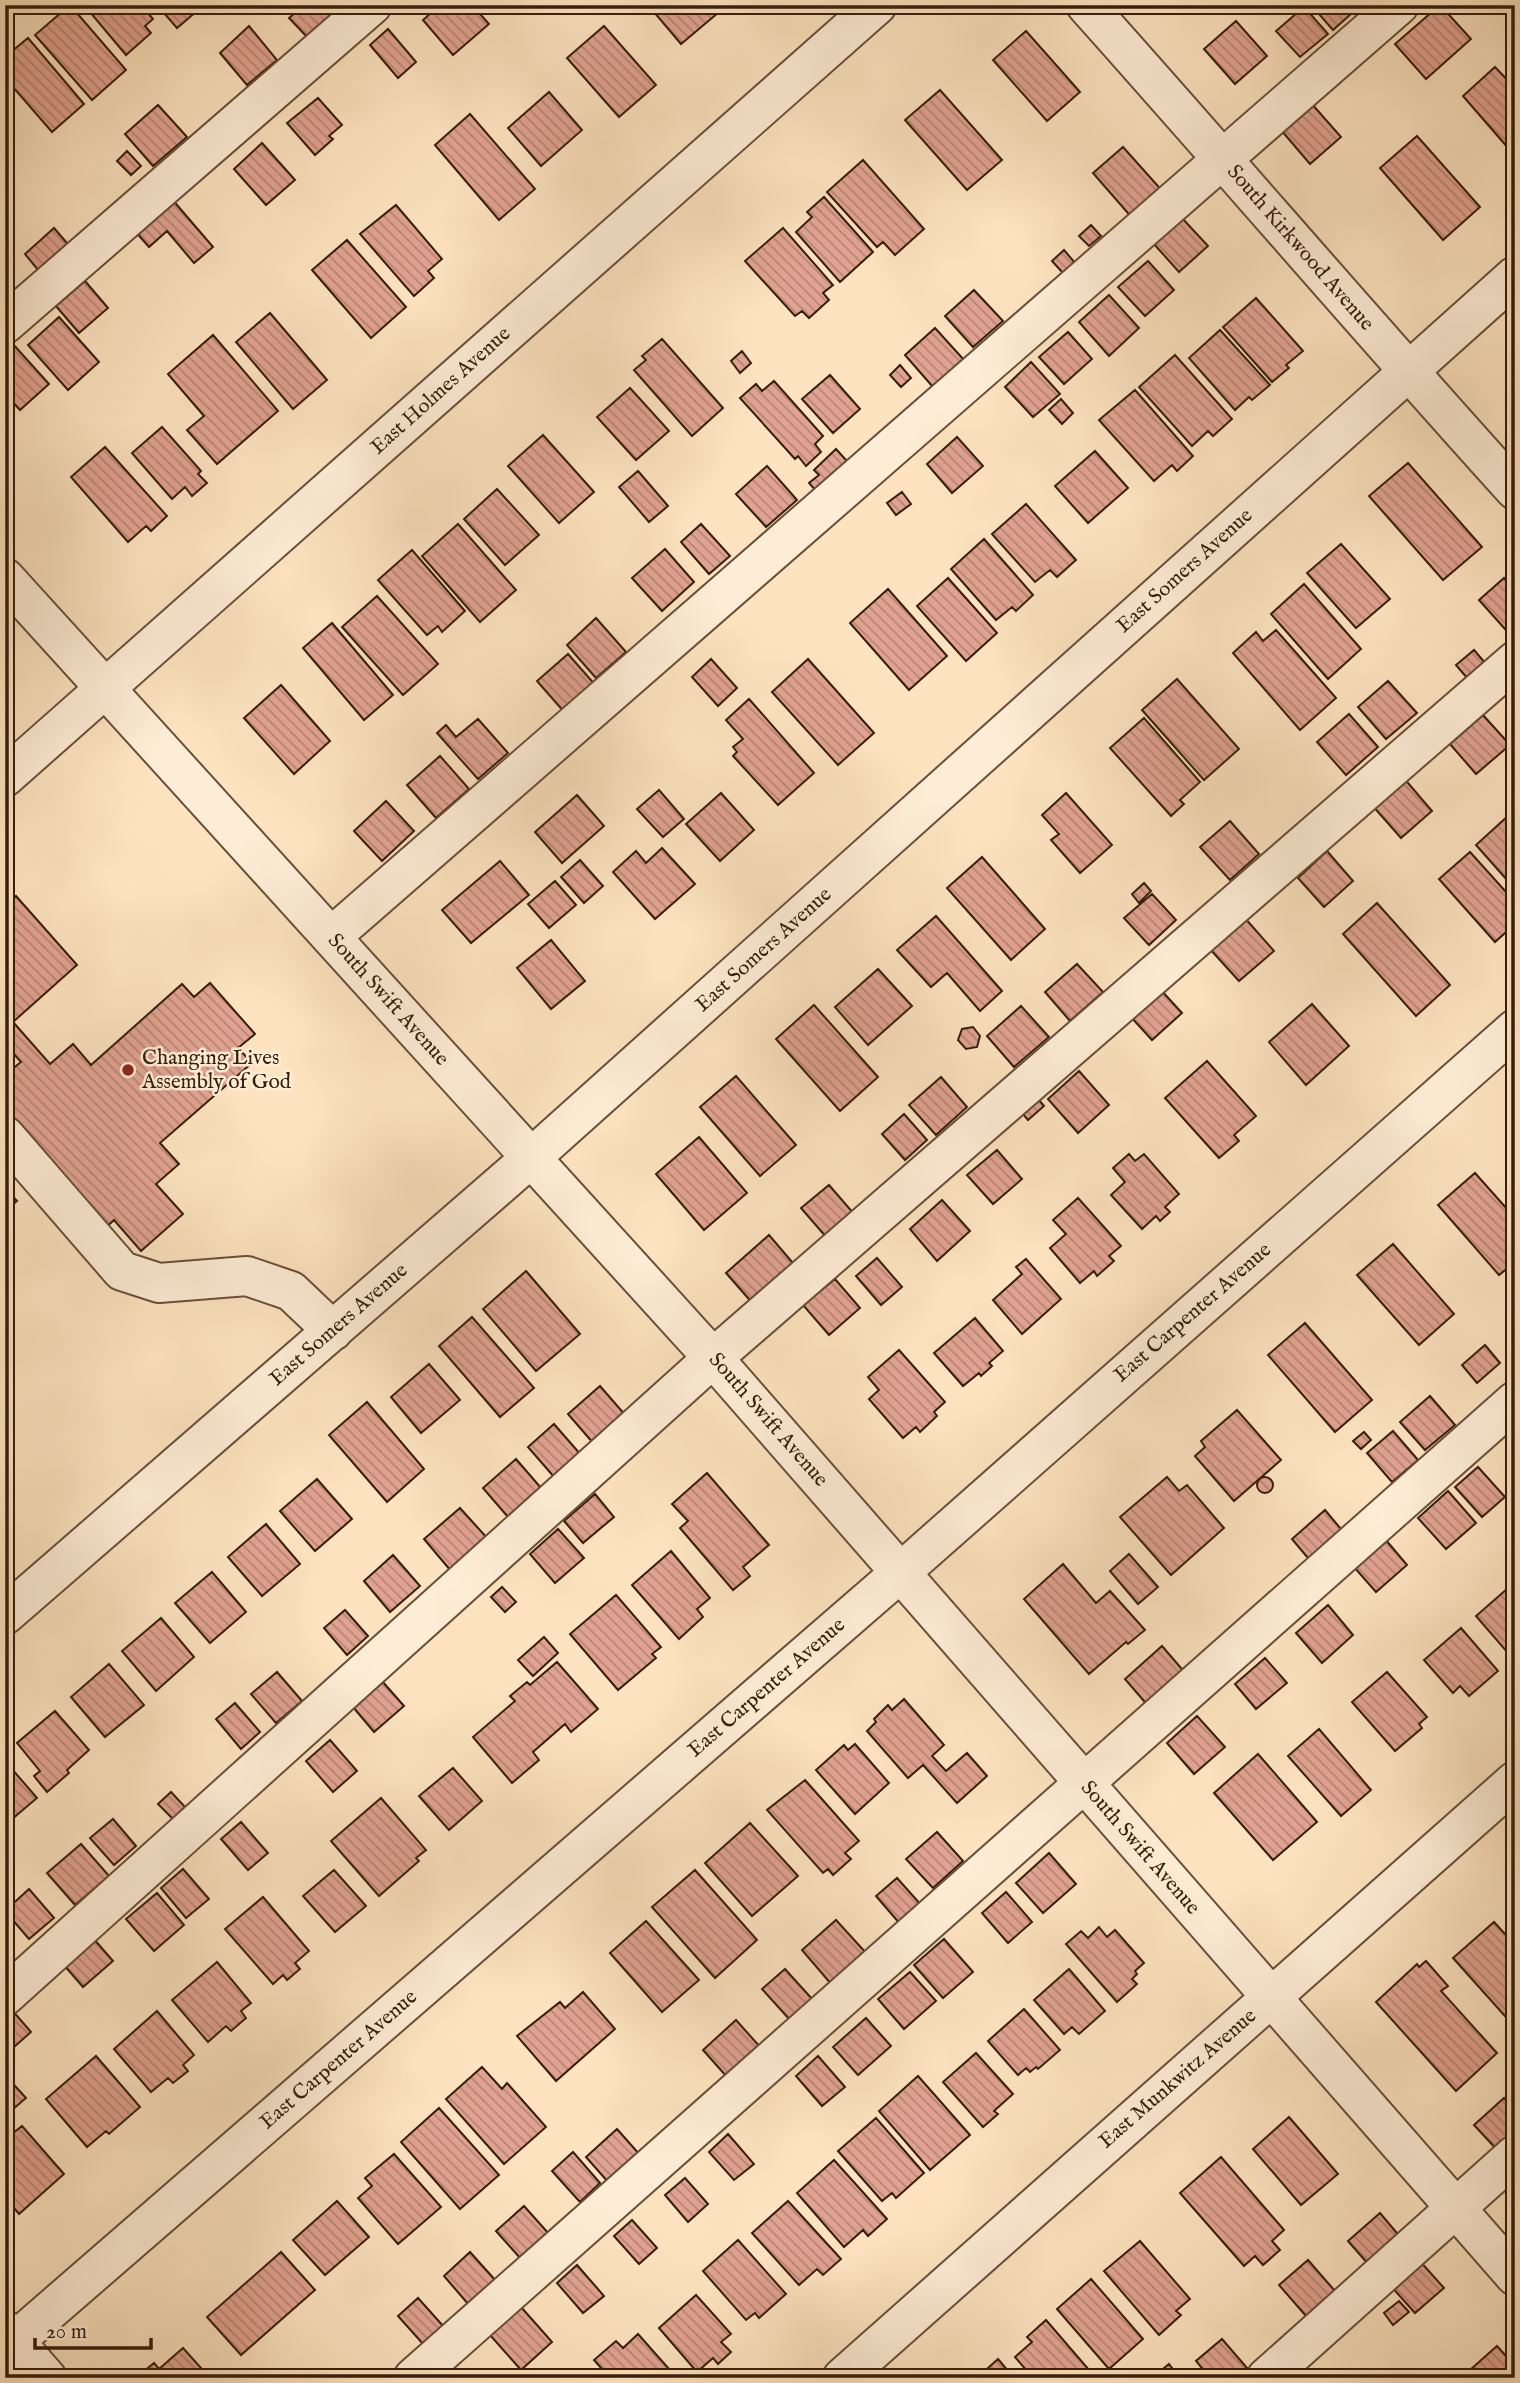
<svg xmlns="http://www.w3.org/2000/svg" width="1520" height="2383" font-family="'IM FELL English',serif">
<style>
.building{fill:url(#building-back-hatch);stroke:#361e0c;stroke-width:2}
.lines{fill:none;stroke-linecap:round;stroke-linejoin:round}
.minor-casing{stroke:#684f39;stroke-width:42}
.minor{stroke:#feedd6;stroke-width:38}
.poi-dot{fill:#8f2418;stroke:#feedd6;stroke-width:2.5}
.labels{text-anchor:middle;dominant-baseline:central;stroke-width:5;stroke-linejoin:round;paint-order:stroke}
.street-label{font-size:21px;fill:#361e0c;stroke:#feedd6}
.poi-label{font-size:21px;fill:#361e0c;stroke:#feedd6;text-anchor:start}
</style>
<defs>
<pattern id="building-back-hatch" width="6" height="6" patternUnits="userSpaceOnUse" patternTransform="scale(1.75)"><rect width="6" height="6" fill="#e1a391"/><path d="M-1 5l2 2M0 0l6 6M5-1l2 2" fill="none" stroke="#b78475"/></pattern>
</defs>
<rect width="100%" height="100%" fill="#fde3c0"/>
<filter id="stains"><feTurbulence type="fractalNoise" baseFrequency=".00286" numOctaves="4"/><feColorMatrix values="0 0 0 0 .2 0 0 0 0 .09 0 0 0 0 .02 0 0 0 .5 -.17"/></filter>
<radialGradient id="worn" r=".72"><stop offset=".6" stop-color="#630" stop-opacity="0"/><stop offset="1" stop-color="#630" stop-opacity=".3"/></radialGradient>
<path class="building" d="M70,5l56,65 -34,30 -57,-65z
M84,5h57l12,14 -8,7 6,7 -25,22z
M157,5h47l-27,23z
M304,5h25l9,11 -28,24 -21,-22z
M440,5h32l17,19 -36,31 -30,-35z
M648,5h76l1,2 -44,37z
M1311,5h50l-28,25z
M1440,5l31,34 -45,40 -31,-35z
M1304,7l24,27 -28,23 -24,-26z
M1236,21l31,35 -32,28 -31,-35z
M249,26l28,34 -30,25 -27,-32z
M604,26l52,59 -37,32 -52,-59z
M388,29l28,33 -18,16 -28,-33z
M1026,31l54,61 -33,29 -54,-61z
M28,38l56,66 -32,28 -47,-54v-21z
M1495,67l20,21v68l-52,-60z
M940,90l62,70 -35,30 -62,-70z
M549,92l33,38 -41,36 -33,-38z
M318,98l24,27 -13,11 4,3 -18,16 -28,-32z
M1311,103l30,34 -31,27 -29,-34z
M158,105l29,32 -34,29 -28,-32z
M470,114l65,75 -36,31 -64,-75z
M1417,136l63,71 -37,33 -63,-72z
M262,143l33,37 -29,25 -32,-36z
M1123,147l42,47 -31,26 -41,-47z
M127,151l14,15 -10,9 -14,-14z
M863,160l61,69 -29,26 -12,-13 -6,5 -50,-55z
M824,197l49,55 -33,30 -44,-50 16,-15 -5,-5z
M171,198l42,49 -19,16 -27,-32 -18,16 -15,-17z
M396,205l46,54 -14,12 6,7 -20,18 -54,-62z
M1182,218l26,28 -29,26 -26,-29z
M1091,225l10,11 -12,10 -10,-10z
M54,228l19,22 -30,26 -18,-22z
M783,228l50,57 -10,8 6,7 -20,18 -7,-7 -7,5 -50,-55z
M347,240l59,67 -35,31 -59,-68z
M1064,250l11,13 -12,10 -11,-12z
M1148,261l26,29 -29,26 -27,-29z
M85,281l23,27 -29,25 -23,-27z
M974,290l29,31 -30,26 -28,-31z
M1109,295l30,33 -30,28 -30,-34z
M1256,298l47,53 -17,14 3,3 -17,14 -49,-55z
M270,313l57,67 -34,29 -57,-67z
M59,317l40,45 -31,28 -40,-45z
M935,328l29,32 -31,27 -28,-32z
M1220,330l50,55 -18,15 -3,-3 -14,13 -46,-52z
M1068,332l24,27 -28,25 -25,-27z
M213,335l65,76 -61,53 -30,-34 17,-14 -36,-42z
M662,339l61,69 -31,28 -58,-66 12,-10 -4,-4z
M12,343l37,41 -29,26 -15,-16v-45z
M742,351l9,12 -11,10 -9,-12z
M1175,355l57,64 -19,17 -5,-5 -16,15 -53,-59z
M1031,362l29,32 -27,23 -28,-30z
M900,365l11,13 -10,9 -11,-12z
M830,375l30,34 -27,24 -31,-34z
M774,381l49,55 -8,8 6,8 -15,14 -8,-10 -3,3 -55,-61 16,-14 6,7z
M630,388l39,43 -33,29 -39,-43z
M1135,390l58,66 -16,15 -5,-6 -18,16 -55,-61z
M1061,399l12,14 -11,11 -13,-14z
M162,427l39,44 -3,3 9,9 -15,13 -7,-9 -13,12 -40,-46z
M543,435l51,57 -35,31 -51,-57z
M957,437l26,29 -31,27 -25,-29z
M105,447l62,69 -16,15 -5,-5 -18,16 -57,-65z
M836,449l19,21 -32,29 -14,-16 10,-8 -5,-5z
M1095,451l33,37 -40,35 -33,-37z
M1408,463l74,84 -39,33 -74,-84z
M767,466l30,34 -31,27 -30,-33z
M638,471l30,35 -19,16 -30,-35z
M497,489l42,46 -34,30 -41,-46z
M902,492l9,12 -15,11 -9,-12z
M1026,504l50,56 -19,17 -7,-7 -15,12 -43,-48z
M458,524l58,66 -36,32 -58,-66z
M701,524l29,32 -21,18 -28,-32z
M984,539l49,56 -17,16 -4,-4 -16,13 -45,-51z
M1341,544l49,55 -34,29 -49,-55z
M665,549l29,33 -32,29 -30,-33z
M412,550l53,61 -23,21 -4,-6 -11,9 -49,-55z
M948,578l49,55 -31,28 -49,-55z
M1504,578l11,12 -2,48 -34,-38z
M1304,584l57,65 -33,30 -57,-65z
M888,589l59,67 -38,34 -59,-67z
M377,596l61,68 -35,31 -61,-68z
M596,618l30,34 -30,26 -29,-33z
M332,623l61,72 -29,25 -61,-72z
M1276,630l60,68 -36,32 -67,-77 23,-21 7,9z
M1474,650l12,14 -18,15 -12,-14z
M568,654l29,33 -31,27 -29,-33z
M711,659l26,29 -19,18 -26,-29z
M808,659l66,74 -36,32 -66,-73z
M1177,679l62,70 -35,31 -62,-70z
M1388,681l29,32 -31,26 -28,-32z
M281,685l49,56 -36,33 -50,-56z
M749,699l65,74 -36,32 -45,-49 4,-4 -4,-5 10,-8 -17,-19z
M1349,714l29,33 -32,28 -29,-33z
M1483,715l27,30 -34,29 -26,-30z
M1144,718l56,64 -20,18 4,4 -13,12 -61,-68z
M478,719l30,34 -30,26 -41,-46 9,-8 10,12z
M440,756l29,33 -33,29 -29,-33z
M1402,776l30,35 -31,27 -30,-34z
M659,790l25,29 -21,18 -26,-28z
M721,793l33,37 -34,31 -34,-37z
M1066,793l46,52 -32,28 -29,-33 8,-6 -17,-19z
M577,795l27,31 -42,37 -27,-31z
M386,801l28,30 -32,30 -28,-30z
M1508,816l7,7v66l-39,-44z
M1230,821l29,33 -29,26 -30,-33z
M662,848l33,36 -40,35 -42,-47 23,-21 10,12z
M1327,851l26,30 -29,26 -26,-29z
M1470,852l45,50v22l-20,18 -56,-63z
M982,857l63,72 -34,31 -64,-72z
M580,860l23,26 -19,17 -23,-26z
M500,861l29,34 -58,48 -29,-33z
M555,881l21,24 -27,23 -21,-24z
M1144,883l7,8 -12,12 -7,-9z
M1152,894l24,26 -27,25 -25,-27z
M16,896l61,69 -64,57 37,42 23,-20 18,21 91,-81 12,13 16,-14 45,51 -17,14 14,15 -92,80 19,21 -23,20 27,30 -42,37 -27,-31 -13,12 -96,-108v-49l16,-13 -16,-18v-139z
M1377,903l73,82 -34,31 -73,-82z
M936,916l66,75 -22,20 -33,-38 -16,14 -34,-37z
M1244,917l30,34 -35,30 -30,-33z
M551,940l34,41 -34,28 -34,-41z
M1077,964l26,28 -33,29 -25,-29z
M878,969l34,37 -44,39 -33,-38z
M1160,989l22,24 -30,27 -22,-24z
M1312,1004l37,42 -43,39 -37,-43z
M814,1005l64,72 -38,34 -64,-72z
M1021,1006l28,31 -35,30 -27,-31z
M973,1027l7,9 -3,11 -11,2 -8,-9 4,-11z
M1207,1061l49,55 -22,19 5,6 -20,17 -54,-60z
M1079,1071l30,34 -31,28 -30,-34z
M736,1076l60,69 -36,31 -60,-69z
M941,1077l26,30 -31,28 -27,-30z
M1039,1100l5,6 -16,14 -5,-6z
M904,1114l23,26 -22,20 -23,-26z
M699,1137l48,56 -43,37 -48,-56z
M997,1150l25,29 -29,25 -26,-29z
M1129,1154l6,7 9,-7 35,40 -14,13 5,5 -10,9 -4,-5 -14,13 -31,-34 14,-13 -12,-14z
M1475,1173l40,45v44l-16,13 -61,-70z
M829,1185l25,29 -27,24 -26,-30z
M5,1188l12,13 -12,10z
M1078,1198l43,48 -12,10 5,5 -17,15 -3,-5 -14,12 -30,-35 16,-14 -13,-14z
M942,1200l28,31 -33,30 -27,-32z
M769,1235l29,34 -43,37 -29,-33z
M1393,1244l61,70 -35,31 -62,-70z
M877,1258l25,29 -21,18 -25,-29z
M1026,1259l35,40 -39,35 -29,-34 29,-26 -6,-7z
M526,1271l54,63 -44,37 -53,-62z
M835,1279l25,29 -31,27 -26,-30z
M472,1317l62,71 -34,29 -61,-71z
M975,1318l28,33 -14,12 3,3 -11,10 -2,-3 -16,13 -29,-33z
M1305,1323l67,77 -37,32 -67,-77z
M1485,1345l15,18 -23,20 -15,-18z
M899,1350l46,52 -11,10 3,4 -17,16 -4,-5 -13,11 -34,-39 10,-9 -11,-13z
M429,1364l31,36 -39,33 -30,-36z
M600,1386l26,30 -32,28 -26,-30z
M1430,1396l25,29 -30,25 -25,-28z
M367,1402l57,67 -37,33 -58,-67z
M1237,1410l44,50 -47,41 -39,-45 10,-9 -4,-6z
M554,1424l27,31 -26,23 -27,-31z
M1393,1431l25,29 -26,22 -25,-29z
M1364,1432l7,8 -10,9 -8,-8z
M516,1459l25,29 -33,29 -25,-29z
M1478,1467l27,30 -23,20 -27,-30z
M707,1473l62,72 -26,22 7,9 -17,14 -53,-62 8,-7 -16,-17z
M1257 1485a8 8 0 1 1 16 0a8 8 0 1 1-16 0Z
M1167,1477l12,14 8,-6 37,43 -53,47 -51,-58z
M317,1479l35,40 -37,32 -35,-40z
M1448,1491l28,32 -30,26 -28,-31z
M595,1494l19,23 -31,26 -19,-22z
M460,1508l28,31 -37,32 -27,-32z
M1325,1510l21,25 -33,29 -21,-25z
M266,1524l34,40 -38,32 -34,-39z
M558,1529l26,29 -29,25 -25,-29z
M1385,1539l22,26 -31,27 -22,-25z
M671,1551l39,47 -13,11 6,8 -24,22 -47,-54z
M1129,1554l29,33 -20,17 -28,-33z
M393,1555l27,31 -30,26 -26,-31z
M1063,1564l33,39 14,-12 35,39 -17,14 -2,-2 -37,32 -65,-75z
M212,1572l34,40 -36,31 -35,-40z
M1515,1582v64l-8,6 -31,-36z
M502,1587l14,15 -11,10 -14,-15z
M616,1595l45,52 -9,7 4,4 -38,32 -48,-56z
M1328,1605l25,30 -31,28 -26,-30z
M345,1610l23,26 -21,19 -23,-27z
M161,1618l33,39 -38,34 -34,-40z
M1461,1628l37,43 -29,25 -9,-10 -7,7 -29,-33z
M544,1637l14,16 -25,23 -15,-16z
M1162,1646l25,29 -37,33 -25,-29z
M1265,1658l22,25 -31,26 -21,-25z
M557,1662l41,47 -27,23 -6,-8 -32,28 6,8 -27,23 -39,-46 42,-36 -5,-5 17,-14 3,3z
M109,1664l35,41 -39,32 -34,-40z
M277,1672l25,29 -26,22 -25,-29z
M1387,1672l40,45 -8,7 3,4 -27,23 -43,-49z
M382,1681l22,25 -30,26 -21,-25z
M904,1699l40,46 -12,11 14,15 21,-18 20,23 -30,27 -34,-38 -15,13 -41,-47 9,-9 -2,-3 14,-14 4,5z
M235,1703l25,29 -19,17 -25,-30z
M55,1711l34,39 -22,20 2,3 -22,19 -13,-16 6,-5 -23,-28z
M1197,1716l28,31 -31,27 -27,-31z
M1319,1729l52,61 -30,26 -53,-60z
M330,1740l27,31 -24,21 -27,-31z
M855,1744l34,39 -34,31 -39,-44 28,-25 4,5z
M1258,1754l59,68 -44,38 -59,-67z
M5,1761l32,37 -32,27z
M453,1768l29,33 -33,29 -30,-34z
M805,1780l54,61 -14,12 6,6 -18,16 -5,-6 -5,4 -56,-63z
M171,1792l14,15 -12,12 -15,-15z
M381,1798l45,52 -10,8 3,3 -40,35 -48,-55z
M113,1819l23,27 -22,19 -24,-27z
M241,1822l27,31 -20,17 -27,-31z
M750,1823l48,53 -46,40 -47,-53z
M937,1832l26,29 -30,27 -27,-29z
M81,1844l28,32 -34,29 -28,-32z
M1049,1853l27,31 -33,29 -27,-30z
M183,1869l26,30 -23,19 -25,-30z
M334,1870l32,36 -31,26 -32,-36z
M695,1870l62,70 -42,38 -63,-71z
M897,1878l25,28 -21,19 -25,-29z
M29,1889l25,29 -25,21 -24,-28z
M1006,1892l26,30 -24,21 -26,-30z
M157,1893l27,32 -30,26 -28,-32z
M263,1897l46,54 -14,12 5,6 -13,11 -4,-5 -10,9 -48,-55z
M836,1920l31,34 -35,31 -30,-35z
M646,1921l53,59 -37,32 -52,-59z
M1494,1922l21,23v78l-2,2 -60,-67z
M1099,1927l8,10 8,-7 29,33 -9,8 2,3 -5,5 5,5 -20,18 -51,-58 15,-13 7,7z
M93,1938l20,23 -30,26 -20,-23z
M944,1939l29,33 -30,26 -29,-33z
M1426,1961l22,25 -7,5 56,62 -41,38 -80,-89 41,-38 2,3z
M217,1962l34,41 -10,8 5,7 -15,13 -5,-5 -18,16 -36,-42z
M785,1969l28,31 -23,20 -28,-31z
M1069,1969l36,42 -26,23 -7,-7 -8,7 -30,-34z
M910,1972l26,29 -32,28 -26,-30z
M583,1992l32,37 -59,52 -39,-45 43,-34 5,6z
M11,2009l20,23 -26,23v-41z
M1024,2009l36,41 -22,19 -2,-2 -6,5 -4,-4 -8,7 -30,-34z
M157,2011l37,44 -11,10 5,6 -15,12 -5,-5 -17,14 -37,-43z
M866,2018l25,28 -33,29 -25,-28z
M736,2020l25,28 -34,29 -24,-27z
M976,2053l37,41 -19,17 4,3 -15,13 -40,-45z
M96,2056l44,51 -31,27 -3,-3 -19,16 -41,-48z
M818,2056l27,31 -23,19 -26,-30z
M482,2067l20,22 5,-6 39,44 -42,37 -58,-65z
M5,2075l21,23 -21,18z
M918,2076l52,59 -40,35 -51,-59z
M1504,2098l11,12v29l-15,14 -26,-28z
M439,2108l60,67 -39,34 -59,-67z
M1289,2117l49,57 -37,31 -48,-56z
M876,2118l48,55 -28,25 -4,-5 -10,8 -44,-50z
M22,2126l42,48 -45,40 -14,-17v-61l2,2z
M617,2129l23,26 -31,28 -23,-26z
M728,2134l26,30 -20,16 -25,-28z
M573,2152l27,31 -20,19 -28,-31z
M394,2154l47,53 -43,37 -40,-46 14,-12 -7,-8z
M1221,2157l63,73 -12,11 8,9 -17,15 -8,-9 -11,10 -64,-73z
M834,2160l53,59 -19,17 -5,-6 -19,17 -47,-54z
M685,2178l23,26 -20,18 -23,-27z
M337,2201l32,36 -44,38 -32,-35z
M788,2201l53,58 -18,16 -6,-6 -18,16 -47,-52z
M524,2206l25,28 -28,25 -25,-28z
M1380,2213l21,25 -32,27 -21,-24z
M632,2220l25,28 -18,16 -25,-28z
M738,2240l48,54 -27,24 -4,-5 -9,7 -43,-49z
M1140,2241l50,58 -14,12 5,4 -22,20 -55,-64z
M281,2252l34,38 -74,65 -34,-38z
M470,2252l26,29 -27,24 -25,-29z
M1418,2259l26,29 -29,25 -26,-29z
M1308,2260l27,31 -29,25 -27,-31z
M577,2265l27,31 -21,17 -26,-30z
M1091,2279l52,60 -34,30 -52,-60z
M696,2295l35,39 -10,8 10,10 -13,12 -5,-6 -16,14 -38,-44z
M418,2298l26,29 -20,18 -26,-29z
M1399,2301l10,11 -16,13 -9,-12z
M521,2307l31,35 -31,28 -31,-35z
M1046,2320l50,58h-63l-18,-21 17,-15 -5,-5z
M638,2334l39,44h-67l-16,-18 22,-19 7,7z
M1222,2339l25,29 -11,10h-26l-14,-17z
M1497,2346l18,20v12h-54z
M183,2348l27,30 -73,-1 17,-14 5,6z
M998,2359l16,19h-37z
M1169,2364l11,14h-20l-3,-4z"/>
<g class="lines">
<defs>
<path id="minor" d="M1086,5c144,161 284,325 429,485
M5,324l367,-319
M5,578l708,780 802,918
M5,777l872,-772
M331,937l1068,-932
M5,1136l117,135 37,12 88,-7 44,15 42,40
M5,1615l527,-458 983,-881
M5,1996l708,-638 802,-697
M5,2330l42,48
M15,2341l886,-769 614,-543
M413,2378l1102,-977
M842,2378l673,-597
M1266,2378l249,-223"/>
</defs>
<use href="#minor" class="minor-casing"/>
<use href="#minor" class="minor"/>
</g>
<circle class="poi-dot" cx="128" cy="1070" r="7"/>
<g class="labels">
<g class="street-label">
<text transform="translate(1300 248) rotate(49)">South Kirkwood Avenue</text>
<text transform="translate(441 391) rotate(-42)">East Holmes Avenue</text>
<text transform="translate(1185 571) rotate(-42)">East Somers Avenue</text>
<text transform="translate(764 950) rotate(-42)">East Somers Avenue</text>
<text transform="translate(388 1000) rotate(48)">South Swift Avenue</text>
<text transform="translate(1193 1313) rotate(-41)">East Carpenter Avenue</text>
<text transform="translate(339 1325) rotate(-41)">East Somers Avenue</text>
<text transform="translate(768 1420) rotate(49)">South Swift Avenue</text>
<text transform="translate(767 1688) rotate(-41)">East Carpenter Avenue</text>
<text transform="translate(1140 1848) rotate(49)">South Swift Avenue</text>
<text transform="translate(339 2060) rotate(-41)">East Carpenter Avenue</text>
<text transform="translate(1178 2079) rotate(-41)">East Munkwitz Avenue</text>
</g>
<g class="poi-label">
<text x="142" y="1058">Changing Lives<tspan x="142" dy="24">Assembly of God</tspan></text>
</g>
</g>
<rect width="1520" height="2383" fill="none" stroke="#fde3c0" stroke-width="28"/>
<rect x="7" y="7" width="1506" height="2369" fill="none" stroke="#361e0c" stroke-width="3.5"/>
<rect x="14" y="14" width="1492" height="2355" fill="none" stroke="#361e0c" stroke-width="2"/>
<path d="M35 2338v10h116v-10" fill="none" stroke="#361e0c" stroke-width="3.5"/>
<text x="46" y="2338" font-size="21" fill="#361e0c" stroke="#feedd6" stroke-width="5" paint-order="stroke">20 m</text>
<rect width="100%" height="100%" filter="url(#stains)"/>
<rect width="100%" height="100%" fill="url(#worn)"/>
</svg>
